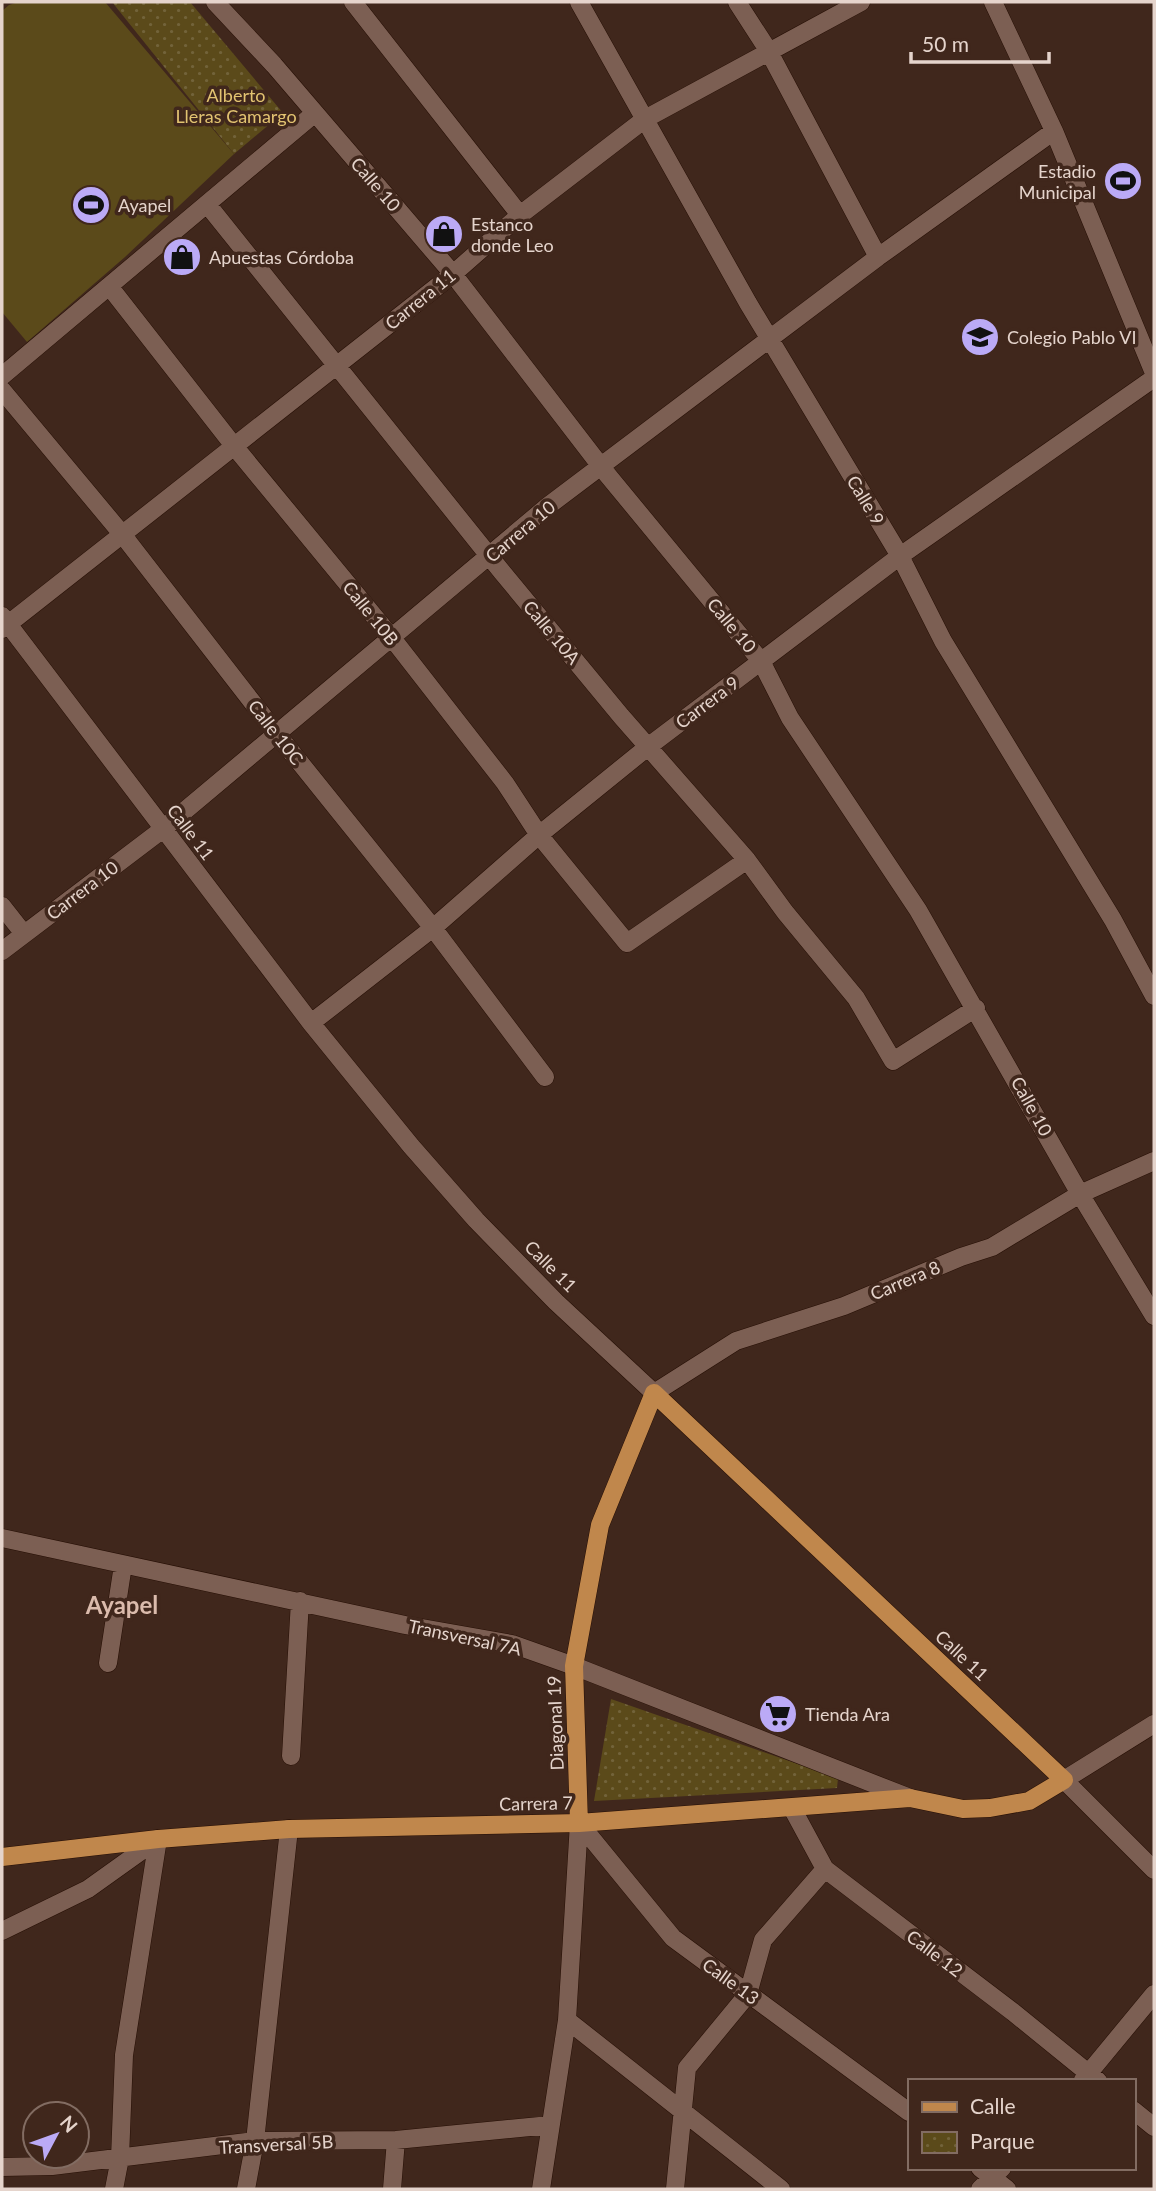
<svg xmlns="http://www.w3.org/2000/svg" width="1156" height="2191" font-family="Lato,sans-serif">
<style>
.park{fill:url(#park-dots)}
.garden{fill:#5b4a1a}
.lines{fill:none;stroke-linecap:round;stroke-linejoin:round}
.minor-casing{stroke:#260f05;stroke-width:19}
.major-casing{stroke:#260f05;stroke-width:19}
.minor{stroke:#7c5f53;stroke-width:18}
.major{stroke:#c0874c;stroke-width:18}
.labels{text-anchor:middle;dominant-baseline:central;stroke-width:7;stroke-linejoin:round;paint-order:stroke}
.park-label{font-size:18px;fill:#e2c371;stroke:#40271c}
.poi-label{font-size:18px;fill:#e5d4cc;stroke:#40271c;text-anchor:start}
.street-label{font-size:18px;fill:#e5d4cc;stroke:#40271c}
.district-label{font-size:24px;font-weight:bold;fill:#dbbbac;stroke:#40271c}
</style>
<defs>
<pattern id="park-dots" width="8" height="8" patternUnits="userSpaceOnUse" patternTransform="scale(1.75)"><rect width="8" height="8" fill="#5b4a1a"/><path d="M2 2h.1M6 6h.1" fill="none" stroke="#72633a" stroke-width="1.8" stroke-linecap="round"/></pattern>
</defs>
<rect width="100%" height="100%" fill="#40271c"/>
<path class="park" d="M112,2h78l93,111 -49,41z
M611,1699l227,79 -1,10 -243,13z"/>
<path class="garden" d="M18,2h87l129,152 -109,103 -98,85 -25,-30v-301l7,-6z"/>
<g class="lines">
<defs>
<path id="minor" d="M215,2l59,63 179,209 153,199 155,188 29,57 128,192 162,284 74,122
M353,2l167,213
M579,2l169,301 152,253 43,85 170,279 41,76
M737,2l31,48 110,207
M993,2l61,129 100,242
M207,204l295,368 119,144 126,144 38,52 71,86 37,63 83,-53
M109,286l125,160 158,192 113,145 34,52 88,108 120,-83
M2,376l313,-263
M2,390l120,144 155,200 156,194 112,149
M2,616l309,407 100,123 65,74 80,82 98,91 82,-52 108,-35 117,-49 31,-10 88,-53 74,-33
M2,629l451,-355 67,-59 125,-96 216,-117
M2,906l22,28
M2,951l161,-122 385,-323 330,-249 176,-126
M311,1023l122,-95 106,-93 110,-89 251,-190 254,-178
M2,1538l403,87 107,19 62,22 336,132
M108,1663l15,-98
M1154,1724l-90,56 90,90
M291,1756l9,-155
M792,1808l33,61 188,143 85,69
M579,1823l94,115 236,174
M2,1931l86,-42 70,-50
M567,2020l214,169
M1083,2080l71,-86
M1133,2110l21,17
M2,2167l50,-1 203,-25 141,-1 154,-15
M980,2168l27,21
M114,2189l6,-31 4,-103 34,-216
M246,2189l9,-48 34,-312
M392,2189l4,-49
M541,2189l26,-169 12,-197
M675,2189l12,-121 61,-74 15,-54 62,-71
M980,2189l22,-21"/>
<path id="major" d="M2,1857l156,-18 131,-10 290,-6 331,-25 53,11 27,-1 39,-7 35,-21 -410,-387 -54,132 -26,141 5,157"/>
</defs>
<use href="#minor" class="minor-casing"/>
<use href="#major" class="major-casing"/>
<use href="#minor" class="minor"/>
<use href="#major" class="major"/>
</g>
<defs>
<symbol id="stadium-disc" viewBox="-11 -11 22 22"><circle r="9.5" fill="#bbaaf6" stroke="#40271c"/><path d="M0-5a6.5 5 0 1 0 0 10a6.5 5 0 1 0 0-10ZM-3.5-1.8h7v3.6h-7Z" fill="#111"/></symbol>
<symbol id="shop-disc" viewBox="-11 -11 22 22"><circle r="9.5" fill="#bbaaf6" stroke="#40271c"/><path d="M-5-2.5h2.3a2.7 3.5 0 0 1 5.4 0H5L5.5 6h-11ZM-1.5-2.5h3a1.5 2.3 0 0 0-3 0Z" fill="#111"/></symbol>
<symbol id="school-disc" viewBox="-11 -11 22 22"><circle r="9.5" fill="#bbaaf6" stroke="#40271c"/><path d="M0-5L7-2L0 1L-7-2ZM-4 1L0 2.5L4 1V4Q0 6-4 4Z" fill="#111"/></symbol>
<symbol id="supermarket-disc" viewBox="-11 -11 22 22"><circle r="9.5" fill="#bbaaf6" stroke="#40271c"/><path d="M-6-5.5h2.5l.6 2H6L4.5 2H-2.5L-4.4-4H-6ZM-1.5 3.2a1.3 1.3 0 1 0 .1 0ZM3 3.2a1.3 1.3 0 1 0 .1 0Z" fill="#111"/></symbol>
</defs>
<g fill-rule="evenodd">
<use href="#stadium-disc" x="1101" y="159" width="44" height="44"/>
<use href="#stadium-disc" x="69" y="183" width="44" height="44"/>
<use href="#shop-disc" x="422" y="212" width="44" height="44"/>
<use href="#shop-disc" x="160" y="235" width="44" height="44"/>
<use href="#school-disc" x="958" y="315" width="44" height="44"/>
<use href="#supermarket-disc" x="756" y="1692" width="44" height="44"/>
</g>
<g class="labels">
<g class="park-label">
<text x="236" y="95">Alberto<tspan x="236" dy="21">Lleras Camargo</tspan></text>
</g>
<g class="poi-label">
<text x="1096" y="171" text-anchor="end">Estadio<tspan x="1096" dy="21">Municipal</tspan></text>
<text x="118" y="205">Ayapel</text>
<text x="471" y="224">Estanco<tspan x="471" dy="21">donde Leo</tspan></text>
<text x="209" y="257">Apuestas Córdoba</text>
<text x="1007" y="337">Colegio Pablo VI</text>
<text x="805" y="1714">Tienda Ara</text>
</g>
<g class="street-label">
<text transform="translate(376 184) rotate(49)">Calle 10</text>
<text transform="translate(420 299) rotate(-39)">Carrera 11</text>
<text transform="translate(866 500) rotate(59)">Calle 9</text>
<text transform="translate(520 531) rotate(-40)">Carrera 10</text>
<text transform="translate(371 613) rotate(51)">Calle 10B</text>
<text transform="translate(732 625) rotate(50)">Calle 10</text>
<text transform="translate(552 632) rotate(50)">Calle 10A</text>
<text transform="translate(707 702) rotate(-37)">Carrera 9</text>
<text transform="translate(276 732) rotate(52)">Calle 10C</text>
<text transform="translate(191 832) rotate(53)">Calle 11</text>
<text transform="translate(82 890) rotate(-37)">Carrera 10</text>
<text transform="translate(1032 1106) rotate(61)">Calle 10</text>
<text transform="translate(551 1266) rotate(45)">Calle 11</text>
<text transform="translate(905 1280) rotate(-23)">Carrera 8</text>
<text transform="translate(465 1637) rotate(12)">Transversal 7A</text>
<text transform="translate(962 1655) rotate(43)">Calle 11</text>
<text transform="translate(555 1723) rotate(-92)">Diagonal 19</text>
<text transform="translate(536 1803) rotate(-1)">Carrera 7</text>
<text transform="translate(935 1953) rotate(37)">Calle 12</text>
<text transform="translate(731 1981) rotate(36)">Calle 13</text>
<text transform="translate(276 2144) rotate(-3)">Transversal 5B</text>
</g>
<g class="district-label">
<text x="122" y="1604">Ayapel</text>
</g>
</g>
<rect width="1156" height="2191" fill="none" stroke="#e5d4cc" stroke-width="7"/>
<rect x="908" y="2079" width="228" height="91" fill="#40271c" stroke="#826c62" stroke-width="2"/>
<rect x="922" y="2102" width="35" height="10" fill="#c0874c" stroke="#826c62" stroke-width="2"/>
<text x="970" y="2114" font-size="21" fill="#e5d4cc">Calle</text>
<rect x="922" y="2132" width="35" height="21" fill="url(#park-dots)" stroke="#826c62" stroke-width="2"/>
<text x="970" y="2149" font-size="21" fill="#e5d4cc">Parque</text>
<g transform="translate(56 2135) rotate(49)"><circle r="33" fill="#40271c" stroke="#826c62" stroke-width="2"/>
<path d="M0-5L12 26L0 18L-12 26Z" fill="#bbaaf6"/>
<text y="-10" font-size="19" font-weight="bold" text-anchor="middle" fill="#e5d4cc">N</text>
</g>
<path d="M911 52v10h138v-10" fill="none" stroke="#e5d4cc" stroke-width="3.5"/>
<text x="922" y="52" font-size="21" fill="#e5d4cc" stroke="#40271c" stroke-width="5" paint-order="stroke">50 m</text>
</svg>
